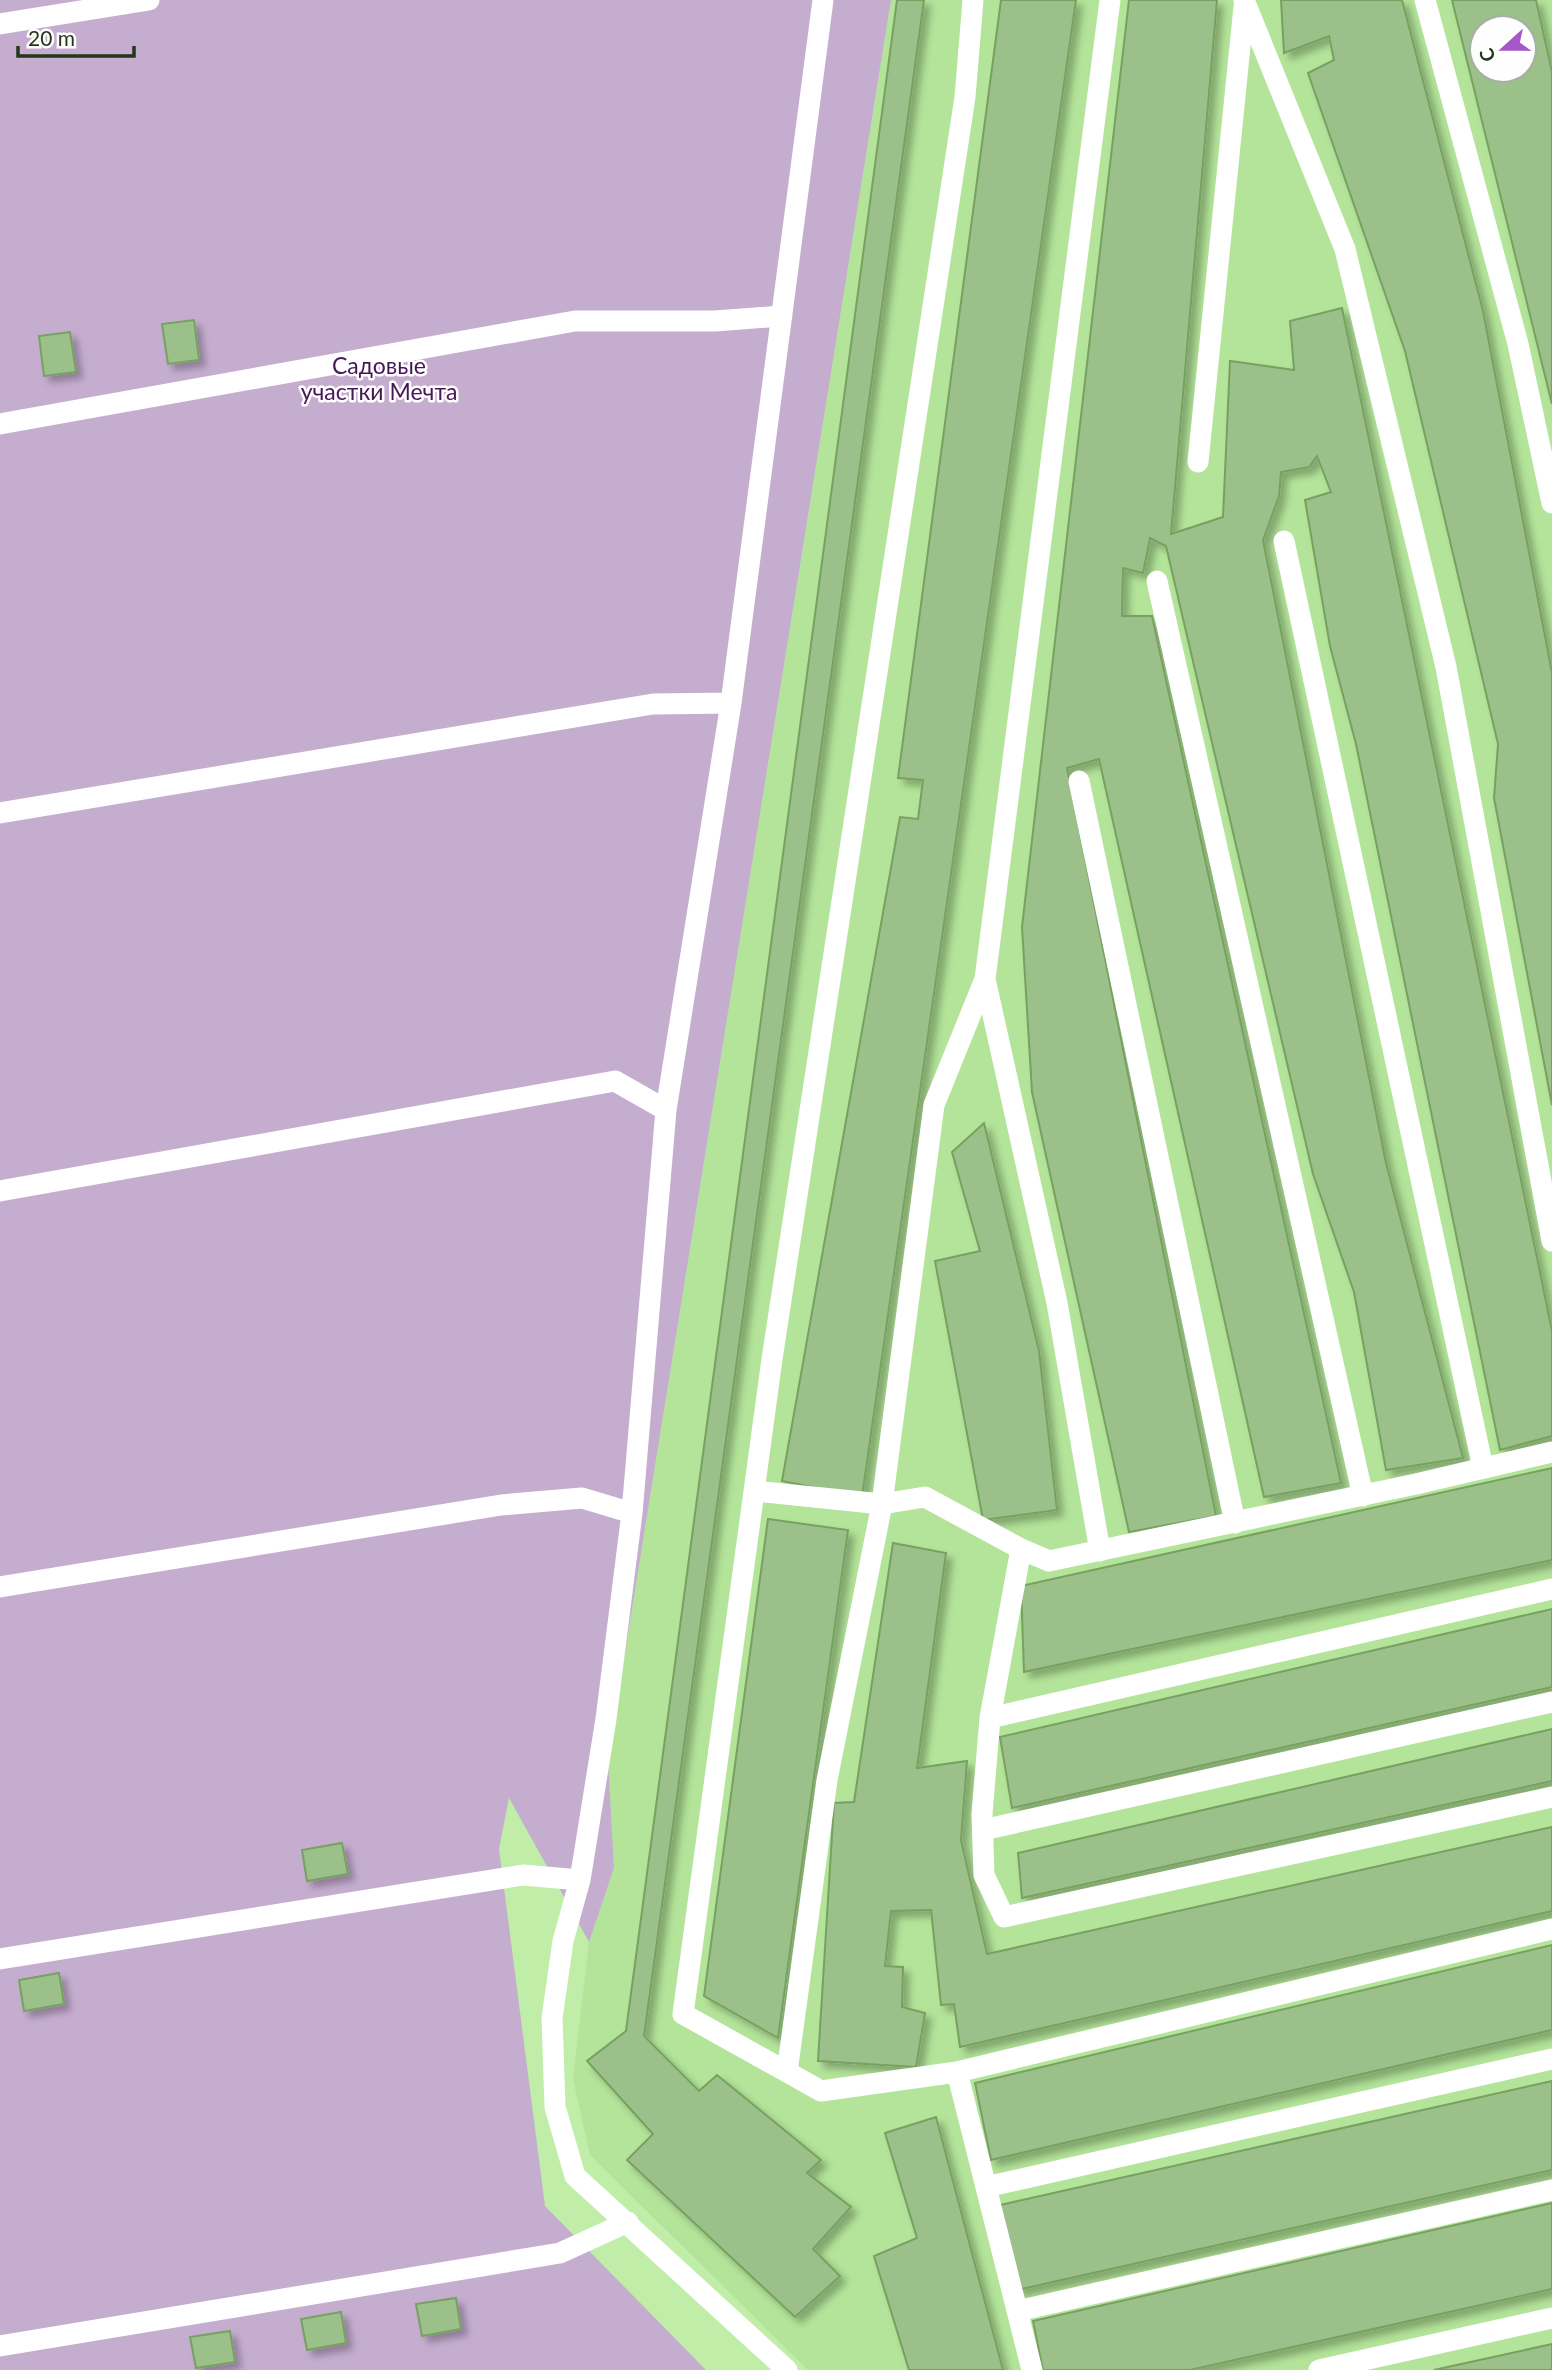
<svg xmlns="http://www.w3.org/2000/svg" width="1552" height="2370" font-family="Lato,sans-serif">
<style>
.built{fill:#b3e499;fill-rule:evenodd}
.green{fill:#c5add0}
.building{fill:#9cc089;stroke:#77a160;stroke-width:2;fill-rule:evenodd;filter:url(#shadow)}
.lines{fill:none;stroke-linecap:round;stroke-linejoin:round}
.lane{stroke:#fff;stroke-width:21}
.labels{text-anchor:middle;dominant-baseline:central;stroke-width:5;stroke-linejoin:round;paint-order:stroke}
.park-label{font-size:23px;fill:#461757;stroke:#fefefe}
</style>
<defs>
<filter id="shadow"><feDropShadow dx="6" dy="6" stdDeviation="3.5" flood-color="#0004"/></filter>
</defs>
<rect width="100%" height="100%" fill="#c0eda8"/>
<path class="built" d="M891,0h661v2370h-744l-218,-215 -17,-76 16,-137 25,-74 -6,-110zM1482,28h42v42h-42z"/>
<path class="green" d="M0,0h891l-283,1758 6,110 -25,74 -80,-144 -10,51 46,357 161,164h-706z"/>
<path class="building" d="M897,0h27l-280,2036 55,55 18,-16 104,85 -14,13 44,34 -38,42 27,27 -45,41 -168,-157 26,-26 -66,-73 39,-30z
M1001,0h75l-214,1497 -80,-16 118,-664 18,2 5,-39 -25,-2z
M1129,0h88l-46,534 52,-17 7,-156 64,9 -4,-49 52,-13 210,1023v105l-52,14 -144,-706 -26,-98 -25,-146 26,-8 -14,-36 -8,11 -28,5 -2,24 -16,44 123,623 77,295 -77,12 -32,-178 -41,-118 -147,-628 -16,-8 -7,35 -20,-5 -1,48h30l189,867 -77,14 -165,-738 -32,9 149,748 -87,16 -97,-440 -10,-165z
M1281,0h121l81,311 69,362v432l-58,-307 4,-54 -93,-393 -97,-278 26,-13 -5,-24 -45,17z
M1452,0h84l16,72v332zM1482,28h42v42h-42z
M194,320l5,40 -31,4 -6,-40z
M70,332l6,40 -32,4 -5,-40z
M984,1123l55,228 18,159 -74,10 -48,-259 45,-10 -28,-99z
M1552,1468v92l-528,112 -3,-86z
M768,1519l80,11 -70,508 -74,-42z
M893,1543l53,10 -29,215 50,-7 -6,79 26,114 565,-127v84l-592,136 -6,-43 -13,1 -10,-95 -40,1 -6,55 18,1 -1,40 23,6 -9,54 -98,-6 16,-258 20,-1z
M1552,1609v78l-540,121 -12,-71z
M1552,1729v52l-530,117 -4,-45z
M342,1843l6,31 -41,7 -5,-31z
M1552,1945v85l-561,130 -16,-77z
M59,1973l5,31 -40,7 -5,-31z
M1552,2081v89l-535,120 -17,-85z
M936,2117l67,253h-94l-35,-114 43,-18 -32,-105z
M1552,2203v86l-362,81h-147l-10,-49z
M456,2298l5,31 -39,7 -6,-32z
M341,2312l5,31 -39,7 -6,-31z
M230,2331l5,31 -39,6 -6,-31z
M1552,2344v26h-118z"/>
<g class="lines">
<path class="lane" d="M973,0l-8,97 -193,1262 -89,655 138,77 136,-19 75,298
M1244,0l101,249 101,418 106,574
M1425,0l93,344 34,159
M0,24l149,-24
M0,424l575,-103h140l67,-5
M1198,462l46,-455
M1284,541l199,927
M1157,581l206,915
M1079,781l156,742
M0,813l653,-109 78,-1
M985,979l72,324 43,248
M0,1191l615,-110 51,29
M754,1491l128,13 43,-7 96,52 28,12 367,-77 136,-32
M1021,1549l-31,169 562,-129
M0,1587l501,-82 81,-7 50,15
M990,1718l-8,96 2,61 20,42 548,-120
M983,1830l569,-128
M0,1959l523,-84 57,5
M787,2072l40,-292 55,-276 52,-399 51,-126 125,-979
M957,2072l595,-143
M986,2187l566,-128
M1017,2311l535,-121
M0,2346l560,-93 68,-31
M787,2370l-212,-194 -20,-69 -3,-89 11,-77 17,-61 26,-161 26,-206 34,-403 65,-407 92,-703
M1319,2370l233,-52"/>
</g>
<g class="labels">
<g class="park-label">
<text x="379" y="365">Садовые<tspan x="379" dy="26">участки Мечта</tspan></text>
</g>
</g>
<g transform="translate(1503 49) rotate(249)"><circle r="33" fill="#fefefe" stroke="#a7aea3" stroke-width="2"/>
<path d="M0-5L12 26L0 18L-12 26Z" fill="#a656c7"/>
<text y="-10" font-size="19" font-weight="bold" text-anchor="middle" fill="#24351a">С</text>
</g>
<path d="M18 46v10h116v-10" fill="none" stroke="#24351a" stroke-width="3.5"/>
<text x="28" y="46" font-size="21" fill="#24351a" stroke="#fefefe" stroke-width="5" paint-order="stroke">20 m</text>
</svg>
